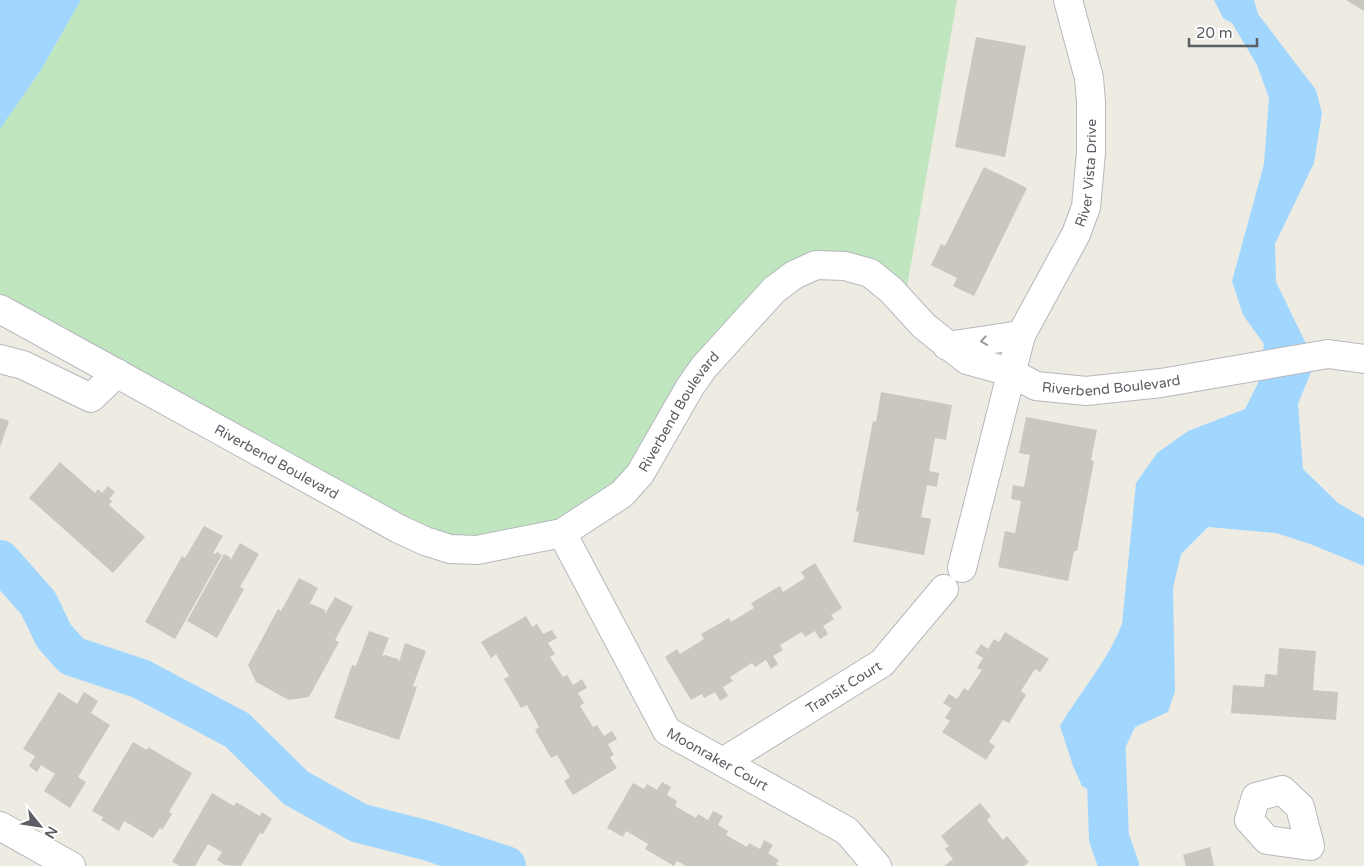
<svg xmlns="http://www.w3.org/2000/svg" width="1364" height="866" font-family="'Varela Round',sans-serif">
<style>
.green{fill:#bfe6be}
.water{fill:#a1d7ff}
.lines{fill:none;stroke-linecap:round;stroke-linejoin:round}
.river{stroke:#a1d7ff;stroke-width:40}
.building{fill:#cac7c1}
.minor-casing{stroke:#b5b8bd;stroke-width:30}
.minor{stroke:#fff;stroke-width:28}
.oneway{stroke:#9d9ea1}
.labels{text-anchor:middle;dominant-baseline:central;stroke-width:4.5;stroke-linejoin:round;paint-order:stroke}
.street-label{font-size:14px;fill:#5b5e63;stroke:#fff}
</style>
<rect width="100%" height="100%" fill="#eeebe2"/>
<path class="green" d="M81,0h876l-54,310 -55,-32 -26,-4 -25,9 -236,260 -47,15 -53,6 -227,-113 -234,-135v-187l41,-59z"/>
<path class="water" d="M0,0h81l-40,70 -41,59z
M1214,0h40l4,14 58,76 6,23 -8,50 -39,81 1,38 39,80 -17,42 5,65 35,34 26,15v48l-54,-22 -34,-11 -68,-6 -27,27 -8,34 2,103 -7,21 -33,15 -33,70 -20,-11 -9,-20 -13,-40c20,-34 48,-65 62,-102l14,-141 21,-30 31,-22 57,-22 13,-26 6,-39 -21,-29 -11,-34 32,-117 5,-66 -12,-33 -25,-42 -9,-5z"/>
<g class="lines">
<path class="river" d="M0,560l38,43 16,33 18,20 69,23 96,51 59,58 63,35 70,18 77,25
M1105,732l4,106 10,28"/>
</g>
<path class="building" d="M1346,0h18v11z
M976,37l50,9 -21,111 -50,-10z
M984,167l43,21 -53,108 -21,-10 4,-8 -26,-13 10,-21 4,2z
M881,392l71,13 -6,35 -11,-2 -6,33 10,2 -2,14 -10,-2 -6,32 10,2 -7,36 -71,-13 6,-30 -3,-1 17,-90 3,1z
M1026,417l71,13 -6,30 3,1 -17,90h-3l-6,30 -70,-14 7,-36 10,2 6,-32 -10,-2 2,-14 11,2 6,-32 -11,-2z
M0,418l9,3 -9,26z
M60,462l35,31 3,-4 4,4 6,-7 7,6 -6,7 3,2 -3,4 36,32 -32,36 -84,-75z
M204,526l19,10 -10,17 2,1 2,-2 5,3 -47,84 -30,-17 37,-66 3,2z
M240,543l19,11 -19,33 4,2 -27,49 -30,-17 37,-67 6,3v4z
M815,563l27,45 -11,7 3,4 -11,7 5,8 -8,5 -5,-8 -10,6 -3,-5 -22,13 3,5 -10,6 5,8 -7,5 -5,-9 -11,7 -3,-4 -22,14 3,4 -10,6 5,9 -8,5 -5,-9 -11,6 -2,-4 -11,6 -26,-43 12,-8 3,5 24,-15 -3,-5 28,-16 2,4 23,-14 -3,-5 29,-17 3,6 22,-14 -4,-6z
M299,578l19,10 -9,17 3,-1 13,6v4l10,-17 18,10 -18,33 4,2 -30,55 -20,3 -33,-18 -8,-17 30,-56 3,2z
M526,616l6,11 5,-3 6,10 9,-4 5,8 -9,5 7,11 -5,3 13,20 4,-2 6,10 9,-6 5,9 -9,5 6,10 -4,3 13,21 4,-2 7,11 8,-5 5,8 -9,5 6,11 -4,2 7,11 -44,27 -9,-14 6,-4 -13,-22 -6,3 -16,-28 4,-3 -12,-22 -6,3 -17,-29 5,-3 -13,-22 -5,4 -10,-16z
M369,631l20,7 -7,18 3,-1 13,4 1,3 6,-19 21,8 -13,35 4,1 -18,53 -65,-22 18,-53 4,1z
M1005,632l44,27 -9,13 -5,-3 -14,22 5,4 -17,28 -6,-3 -14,22 6,4 -9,14 -44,-28 8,-11 -5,-3 6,-10 -8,-5 6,-9 8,5 7,-11 4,3 14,-21 -5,-2 6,-10 -8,-5 6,-9 7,5 6,-10 5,3z
M1279,648l37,3 -3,39 25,2 -2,28 -105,-7 2,-28 31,2 1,-13 12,1z
M59,692l18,12 7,-12 14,9 -7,12 19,12 -32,52 8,5 -16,26 -26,-17 11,-17 -14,-9 -4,7 -8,-6 6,-10 -12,-7z
M133,742l14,8 1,-3 44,26 -23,39 3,2 -10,16 -2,-2 -7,10 -29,-17 -5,10 -18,-11 2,-3 -11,-6z
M662,782l9,5 -4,8 10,6 -2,5 21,12 2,-4 10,6 5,-9 10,5 -5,9 10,6 -2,4 21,12 2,-4 11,6 4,-9 9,5 -5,8 11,7 -3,4 3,2h-93l-9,-5 -3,5 -29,-17 3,-5 -22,-13 -3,6 -16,-9 26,-45 11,6 3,-5 10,6z
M212,793l22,13 2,-4 24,14 2,-4 10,7 -9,15 -3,-1 -19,33 -16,-1 -8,-5 5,-8 -14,-8 -13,22h-15l-8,-4z
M980,803l11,13 -4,4 16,20 4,-4 22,26 -5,4h-80l9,-7 -8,-10 4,-3 -8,-10z
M1210,847l4,19h-28l-3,-11z"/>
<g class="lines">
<defs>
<g id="minor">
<path id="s1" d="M0,309l399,220 26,12 25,8 27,1 85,-17 60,-39 18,-20 50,-87 14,-20 70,-77 20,-15 22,-10 29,1 25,7 21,17 33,36 43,34 43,12 26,14 50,5 75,-8 167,-29 36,5"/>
<path d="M947,346l74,-11"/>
<path d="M0,359l23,6 68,33 26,-25"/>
<path id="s2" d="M562,533l105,198 180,100 30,35"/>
<path id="s3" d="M962,568l59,-233 55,-101 10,-27 5,-54v-51l-2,-24 -21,-78"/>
<path id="s4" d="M723,762l159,-99 62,-74"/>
<path d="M1282,790l18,17 10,39 -43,-6 -18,-20 7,-23z"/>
<path d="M0,826l71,40"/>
</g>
</defs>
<use href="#minor" class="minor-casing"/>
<use href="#minor" class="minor"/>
</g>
<defs><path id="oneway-chevron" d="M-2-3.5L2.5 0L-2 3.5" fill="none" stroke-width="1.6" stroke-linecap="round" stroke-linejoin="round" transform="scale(1.25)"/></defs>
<use class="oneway" href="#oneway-chevron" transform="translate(984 341) rotate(171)"/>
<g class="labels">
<g class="street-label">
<text stroke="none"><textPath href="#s3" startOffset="418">River Vista Drive</textPath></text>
<text stroke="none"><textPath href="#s1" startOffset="1336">Riverbend Boulevard</textPath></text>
<text stroke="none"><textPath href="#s1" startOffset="796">Riverbend Boulevard</textPath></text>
<text stroke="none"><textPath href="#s1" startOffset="316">Riverbend Boulevard</textPath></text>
<text stroke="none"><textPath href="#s4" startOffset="142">Transit Court</textPath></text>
<text stroke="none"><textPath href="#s2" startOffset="282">Moonraker Court</textPath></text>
</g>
</g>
<g transform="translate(40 826) rotate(120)" stroke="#ffffff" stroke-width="4" paint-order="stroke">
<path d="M0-4L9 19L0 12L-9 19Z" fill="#5b5e63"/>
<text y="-8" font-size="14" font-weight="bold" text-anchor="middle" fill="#5b5e63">N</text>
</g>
<path d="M1189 38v8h68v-8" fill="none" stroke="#5b5e63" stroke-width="2.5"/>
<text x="1196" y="38" font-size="15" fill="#5b5e63" stroke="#ffffff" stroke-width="4" paint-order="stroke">20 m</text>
</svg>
